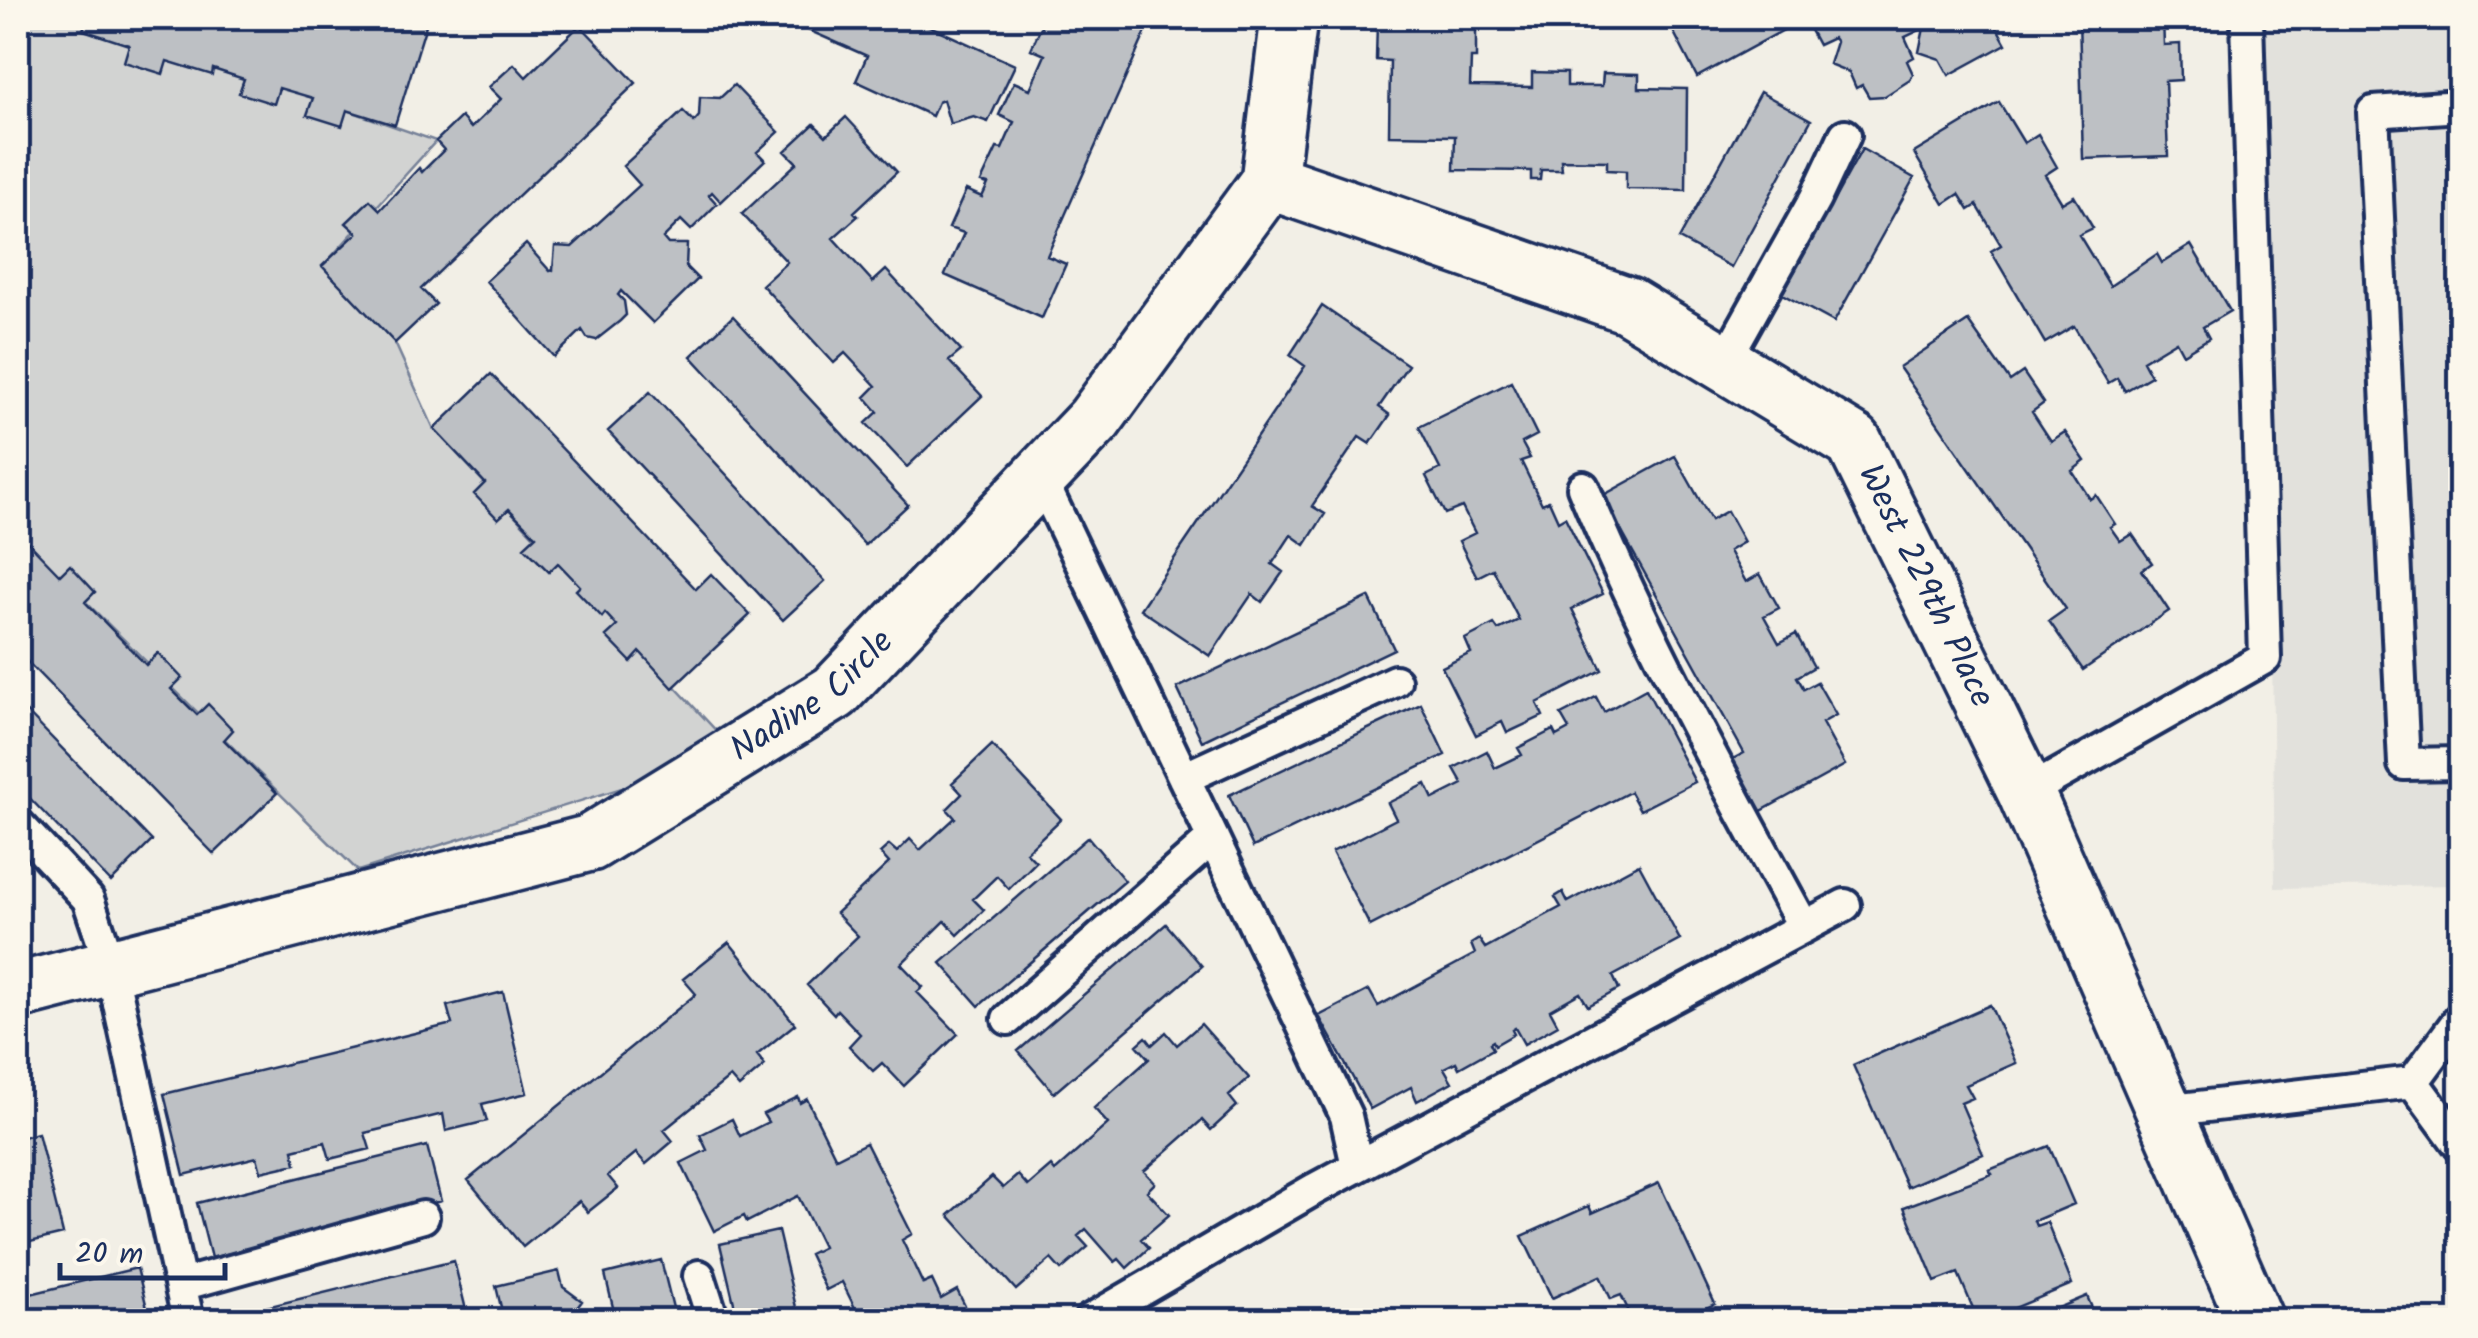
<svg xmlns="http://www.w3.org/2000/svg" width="2478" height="1338" font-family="Kalam,sans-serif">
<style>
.built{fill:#e2e1dc}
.green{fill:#d2d3d2;stroke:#768198;stroke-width:2.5}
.building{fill:#bdc0c4;stroke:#1b2f5e;stroke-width:2.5}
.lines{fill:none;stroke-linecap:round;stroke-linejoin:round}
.lane-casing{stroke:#1b2f5e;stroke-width:38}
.secondary-casing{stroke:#1b2f5e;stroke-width:62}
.lane{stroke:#fbf7ec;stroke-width:30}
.secondary{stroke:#fbf7ec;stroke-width:55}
.labels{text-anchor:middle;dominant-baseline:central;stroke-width:10;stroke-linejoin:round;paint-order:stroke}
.street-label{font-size:35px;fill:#1b2f5e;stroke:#fbf7ec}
</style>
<rect width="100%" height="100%" fill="#f2efe6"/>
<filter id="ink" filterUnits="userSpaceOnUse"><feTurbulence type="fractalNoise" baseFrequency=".01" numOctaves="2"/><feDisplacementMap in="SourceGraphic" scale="20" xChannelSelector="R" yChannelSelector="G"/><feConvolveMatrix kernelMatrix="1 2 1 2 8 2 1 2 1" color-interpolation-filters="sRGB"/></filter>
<g filter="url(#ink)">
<path class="built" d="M2264,18h196v867l-185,3z"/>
<path class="green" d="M18,18h66l352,123 -113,125 72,77 39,86 302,323 -378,119 -340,-336z"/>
<path class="building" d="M333,18l28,9 3,-9h40l22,7 -31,100 -48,-15 -5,16 -35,-11 6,-17 -34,-10 -5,16 -35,-11 5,-14 -31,-10 -1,6 -45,-14 -4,13 -39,-12 5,-17 -46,-15 4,-12z
M813,18h99l103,47 -27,57 -14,-5 -24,7 -7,-24 -5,2 -6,14 -76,-35 11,-25 -59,-26z
M1045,18l14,4 2,-4h91l-105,238 19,8 -24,54 -97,-43 19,-42 -15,-5 17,-38 16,7 6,-13 -7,-2 16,-34 5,1 12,-27 -15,-7 15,-33 16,7 15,-34 -14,-6z
M1392,18h75v10h9v30h-5l-1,28 62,1v-15l35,1v13h35l1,-13 36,1v14l48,1 -1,101 -60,-1v-18l-19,-1v-9l-46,-1 1,10h-21l-1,10h-9v-9l-77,-1 1,-34 -66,-1 1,-74 -14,-1 1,-38h15z
M1670,18h341l-15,8 10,18 -57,31 -9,-16 -21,-7 5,-24 -19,9 9,20 -7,4 6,13 -3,6 -25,16 -16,1 -7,-12 -6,3 -7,-16 -20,-8 7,-22 -3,-4 -15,7 -14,-26 -107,58 -30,-58z
M2079,18h84l1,27 16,-1 1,36 -16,1 3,75 -85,3z
M580,25l56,58 -215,206 15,15 -41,39 -73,-77 35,-33 -11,-10 24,-23 10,10 39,-42 3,4 22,-22 -8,-9 25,-24 10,11 30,-29 -12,-12 25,-23 12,13z
M734,85l45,47 -22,20 8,8 -44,42 -9,-10 -3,3 8,9 -26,26 -10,-10 -18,18 5,6h19l-1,23 12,12 -45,44 -32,-32 -3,4 6,6 2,14 -6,6 -24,19 -9,-2 -5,-8 -28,27 -68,-76 40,-37 24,27 3,-1 2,-24 17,1 68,-62 -17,-19 60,-55 11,11 5,-6 1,-19 20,1z
M1760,92l51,28 -80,147 -52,-28z
M1999,102l25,41 14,-9 19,33 -12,8 17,28 12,-7 19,32 -14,7 31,51 47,-32 5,9 29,-18 39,66 -27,16 6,11 -26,16 -7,-13 -33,20 8,15 -26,15 -8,-13 -9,5 -34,-57 -29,17 -54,-92 10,-6 -24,-40 -8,5 -10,-16 -15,10 -30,-51z
M846,117l51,55 -43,40 4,4 -25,22 40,44 13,-12 75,81 -12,10 33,35 -75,71 -41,-44 12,-11 -13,-15 11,-11 -31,-33 -11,10 -72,-78 25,-23 -45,-48 55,-51 -12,-12 29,-27 12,12z
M1862,149l52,29 -80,144 -52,-28z
M1322,306l86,59 -29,42 11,8 -20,29 -11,-7 -47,69 13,8 -20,31 -14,-10 -19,29 11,8 -21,30 -10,-8 -42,62 -70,-47 165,-243 -15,-11z
M733,316l175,189 -43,40 -174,-189z
M1968,321l42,60 13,-9 21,31 -12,9 19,29 14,-9 20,29 -13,10 18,28 6,-4 19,29 -5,3 10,14 12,-7 20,29 -10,7 27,41 -86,59 -34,-49 17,-12 -167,-242z
M491,374l205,215 15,-15 39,41 -77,73 -33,-36 -9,10 -25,-26 11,-10 -12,-13 -3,4 -26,-27 4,-4 -22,-23 -9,9 -25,-25 12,-11 -27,-27 -11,10 -24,-25 11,-11 -51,-54z
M1511,382l26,53 -15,8 8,15 -9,3 21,43 7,-3 9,20 7,-4 38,77 -31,15 30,61 -65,33 6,13 -36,17 -5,-11 -26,13 -34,-68 29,-14 -6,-14 29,-15 4,6 21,-10 -26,-51 -16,8 -18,-36 16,-8 -13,-26 -17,7 -19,-38 14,-7 -21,-42z
M650,392l175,189 -42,39 -175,-189z
M1675,456l36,64 16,-9 17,31 -15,9 17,31 14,-8 19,34 -15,8 15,27 17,-9 18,33 -17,10 7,12 13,-7 19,33 -14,8 23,42 -91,50 -29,-52 19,-10 -142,-257z
M28,542l32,33 10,-10 25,27 -10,10 61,63 12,-12 24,25 -11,11 26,26 11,-11 25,26 -9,10 53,53 -63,61 -196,-202v-100z
M1369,597l25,52 -192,92 -25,-53z
M1646,689l49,93 -55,28 -10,-18 -260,134 -38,-74 64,-33 -8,-16 38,-19 7,15 30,-15 -9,-16 33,-17 8,17 27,-13 -4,-7 35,-18 3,6 13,-7 -8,-14 35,-18 8,15z
M18,703l134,138 -41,41 -93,-96z
M1421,704l24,51 -192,92 -24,-52z
M992,745l69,74 -35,33 10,10 -27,27 -12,-13 -24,23 11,11 -26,25 -13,-14 -44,43 22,23 -6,5 41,42 -54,52 -22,-23 -9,8 -24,-25 11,-12 -23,-24 -3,4 -27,-29 51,-49 -22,-23 53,-50 -9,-10 9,-8 8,7 13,-13 10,11 35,-32 -8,-9 15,-15 -10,-11z
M1088,837l37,44 -146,125 -38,-43z
M1639,864l41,76 -67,36 6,13 -31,17 -8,-13 -30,17 8,15 -34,19 -9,-16 -3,2 2,4 -19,11 -2,-4 -3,2 3,6 -34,19 -3,-6 -12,6 8,14 -35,19 -6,-14 -41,22 -51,-93 50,-26 9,16 97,-52 -4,-10 8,-5 6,9 76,-41 -6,-10 8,-5 5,10z
M1166,924l36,42 -148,127 -36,-42z
M729,942l66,82 -38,31 8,10 -26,22 -9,-10 -66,53 9,11 -27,23 -10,-11 -28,23 10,12 -30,24 -9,-11 -56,46 -55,-67 228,-186 -13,-15z
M503,992l24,101 -45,11 5,17 -41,10 -3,-17 -78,19 5,16 -40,10 -5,-17 -32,8 3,14 -35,8 -4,-15 -73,18 -20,-81 288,-70 -5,-18z
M1990,1005l26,58 -50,22 7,13 -12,5 22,51 -76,33 -54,-122z
M1201,1024l48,54 -20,18 8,10 -26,24 -9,-10 -58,51 11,12 -8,8 22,24 -28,24 8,9 -22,20 -8,-9 -4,3 -29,-33 -8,7 10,11 -27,23 -10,-11 -35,31 -67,-75 43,-38 11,11 15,-13 10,11 23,-20 4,5 53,-47 -14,-16 55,-49 -12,-14 9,-8 6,8 14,-13 11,13z
M798,1097l2,6 7,-4 29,59 30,-15 46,91 -10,6 21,44 9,-4 9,19 16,-9 15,30h-111l-19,-38 -16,8 -17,-36 14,-7 -25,-51 -51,26 -3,-6 -30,15 -33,-68 26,-13 -7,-15 32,-16 8,17 28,-14 -5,-8z
M38,1133l25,101 -45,11v-107z
M427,1146l14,55 -230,57 -14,-55z
M2049,1146l25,58 -40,17 2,5 11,-4 25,62 -86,36h-8l-20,-47 -23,9 -31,-75 88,-33 -3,-4z
M1659,1183l56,121 -35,16h-47l-12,-25 -10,4 -11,-23 -48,22 -30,-62 67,-30 3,7z
M778,1231l21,89h-61l-18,-76z
M661,1260l15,60h-60l-11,-46z
M454,1261l14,57 -241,2 -1,-3z
M137,1268l13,52h-132v-23z
M559,1271l4,16 19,14 -14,19h-64l-8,-34z
M2087,1296l10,24h-67z"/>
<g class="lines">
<defs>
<path id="lane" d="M2460,106l-87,6 31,652 56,-1
M1724,362l91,-163 30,-64
M1040,477l306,639 11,50
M1583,487c63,152 142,295 221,440
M1184,778l211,-97
M2026,793l239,-135 -18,-640
M18,824l70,75 23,68 77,353
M1008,1019l205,-181
M2413,1082l47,-64
M2164,1111l249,-29 47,64
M699,1276l14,44
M181,1285l242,-68
M1090,1320l223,-130 532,-285"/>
<g id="secondary">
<path id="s1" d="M1269,181l359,124 226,137 172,351 229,527"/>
<path id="s2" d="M18,991l572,-148 245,-151 259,-272 175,-239 20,-163"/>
</g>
</defs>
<use href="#lane" class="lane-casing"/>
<use href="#secondary" class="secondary-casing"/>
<use href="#lane" class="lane"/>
<use href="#secondary" class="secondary"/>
</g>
</g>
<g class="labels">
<g class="street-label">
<text stroke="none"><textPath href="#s1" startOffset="805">West 229th Place</textPath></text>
<text stroke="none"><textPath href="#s2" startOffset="858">Nadine Circle</textPath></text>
</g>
</g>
<rect width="2478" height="1338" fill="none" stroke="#fbf7ec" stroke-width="60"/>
<rect x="30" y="30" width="2418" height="1278" fill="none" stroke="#1b2f5e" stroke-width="4" filter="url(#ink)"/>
<path d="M60 1263v15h165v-15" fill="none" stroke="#1b2f5e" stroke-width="5"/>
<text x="75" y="1263" font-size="30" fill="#1b2f5e" stroke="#fbf7ec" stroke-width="8" paint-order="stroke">20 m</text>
</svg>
